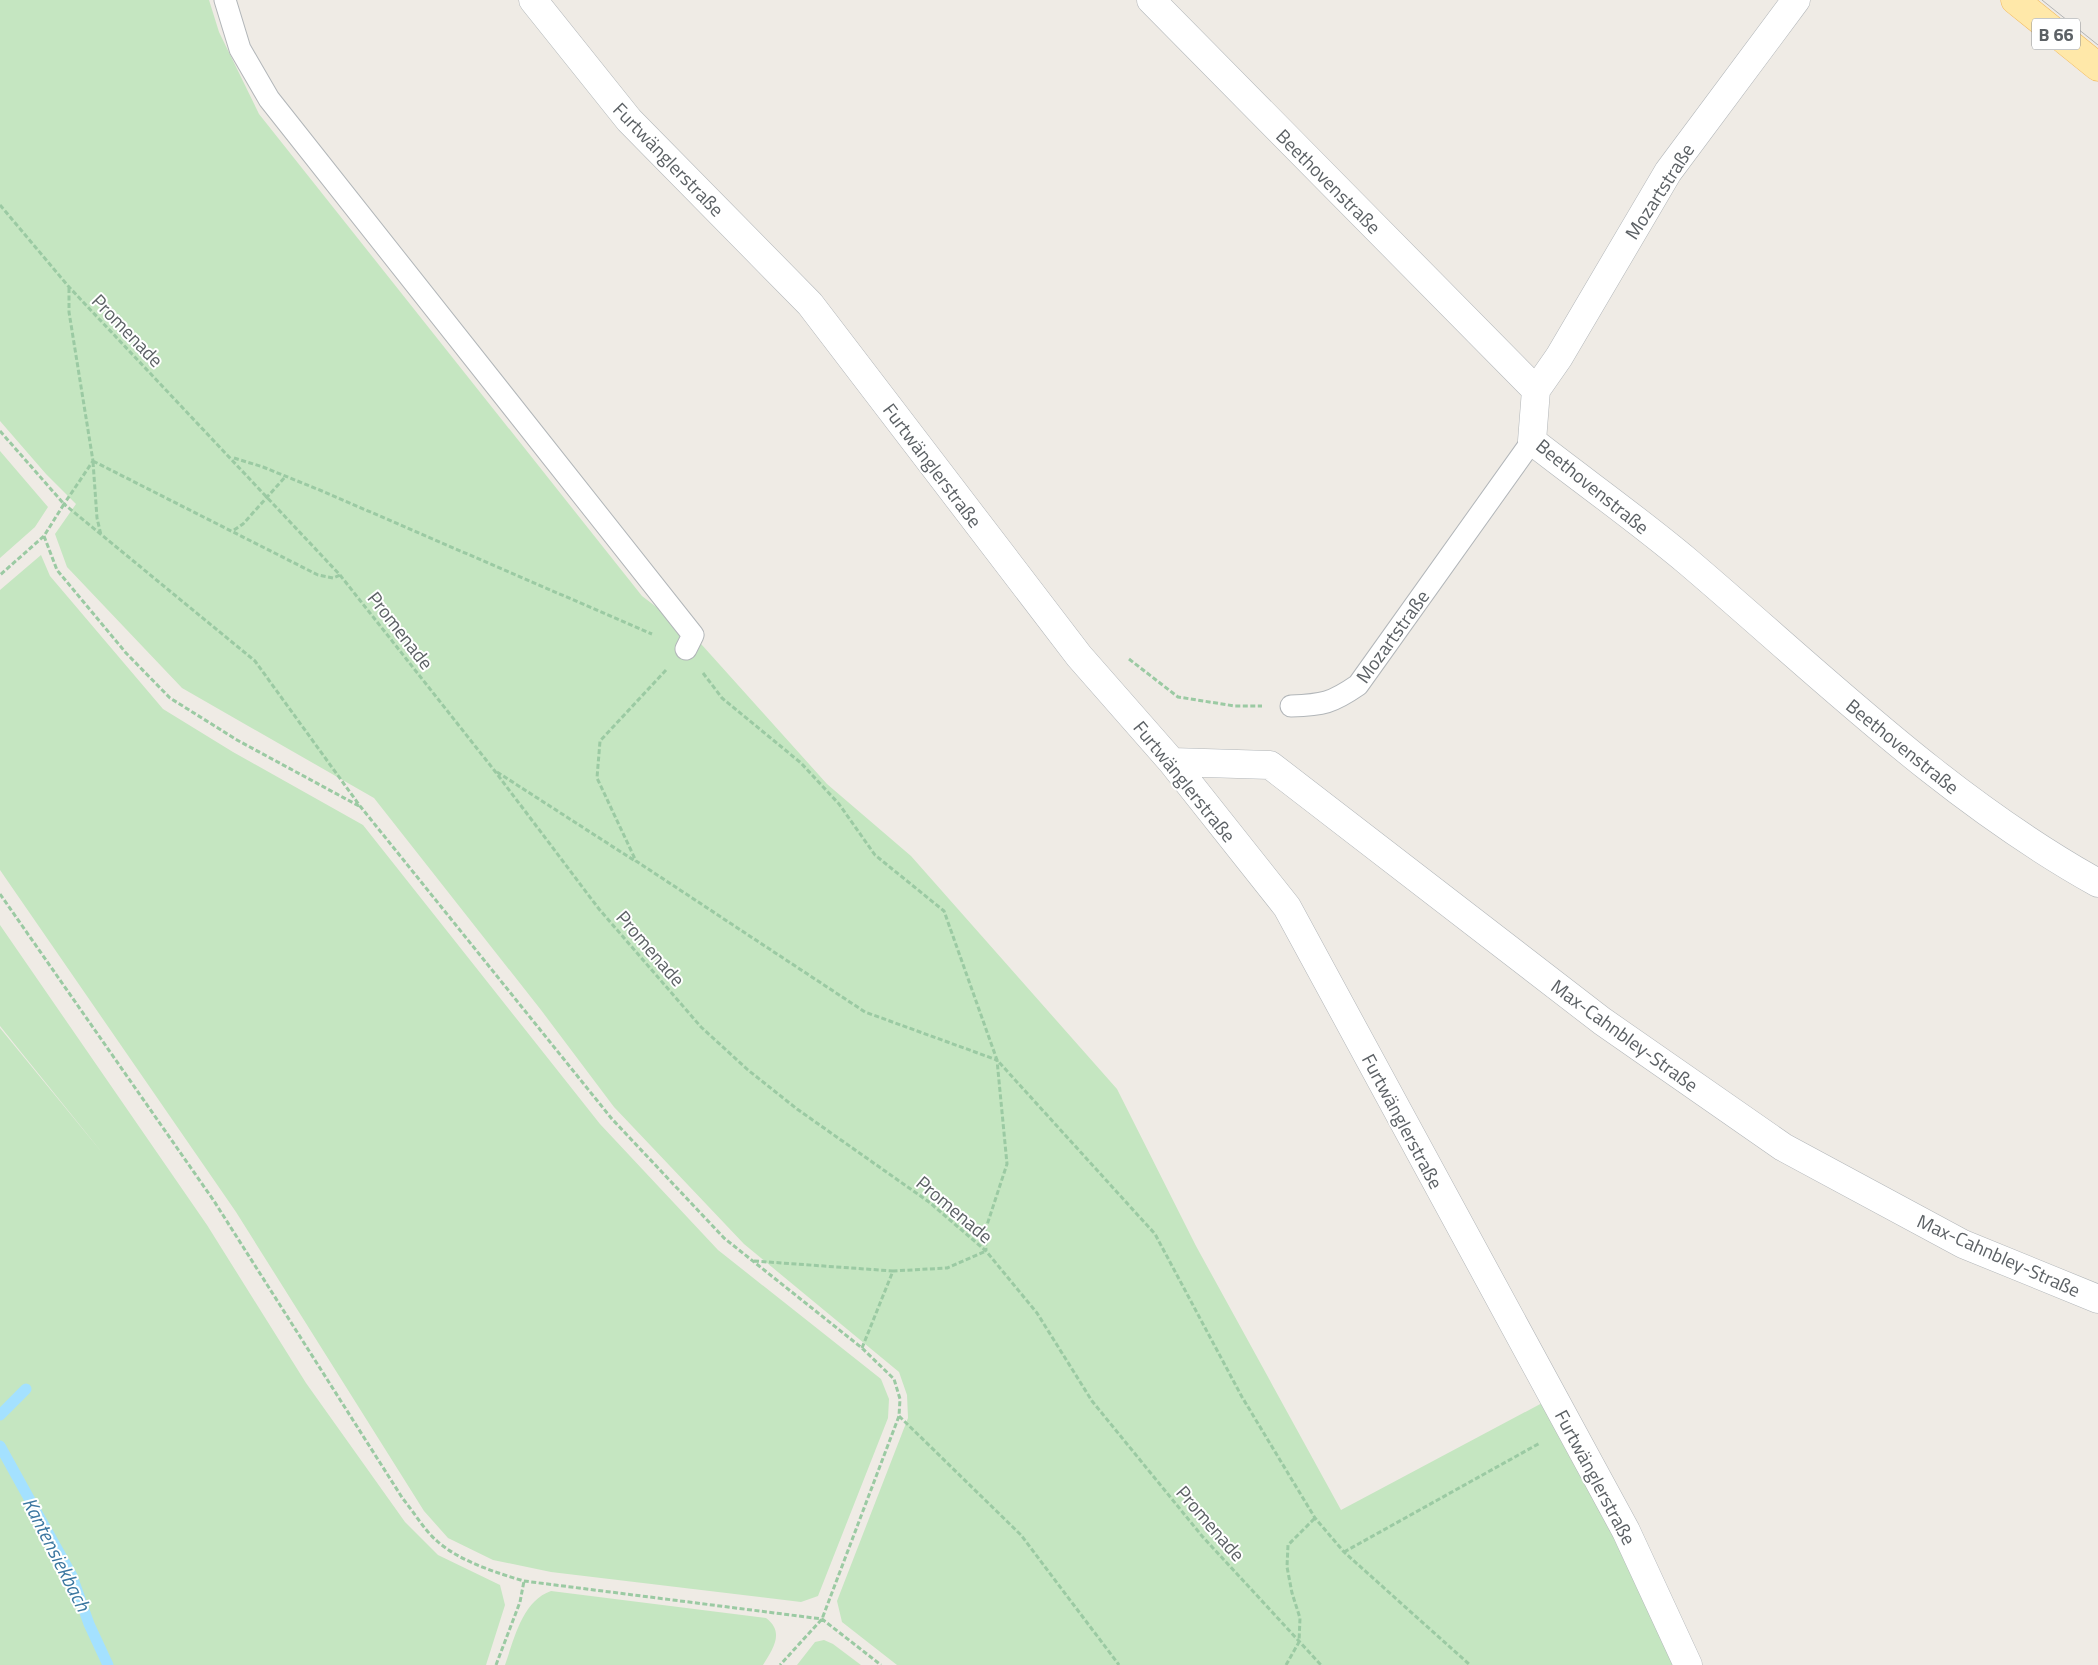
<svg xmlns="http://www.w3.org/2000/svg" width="2098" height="1665" font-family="'Titillium Web',sans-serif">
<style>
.green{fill:#c5e6c1}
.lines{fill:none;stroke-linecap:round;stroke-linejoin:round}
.stream{stroke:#a4e1ff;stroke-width:11}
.service-casing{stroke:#b2b6b9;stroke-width:23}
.minor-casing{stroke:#b2b6b9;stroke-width:29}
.primary-casing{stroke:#f2b75b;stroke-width:29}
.path{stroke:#9bcaa3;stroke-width:3;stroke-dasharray:5 2.5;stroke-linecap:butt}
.service{stroke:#fff;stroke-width:21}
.minor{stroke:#fff;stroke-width:28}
.primary{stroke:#ffe8a9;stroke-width:28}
.tram{stroke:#b3b4b5;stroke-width:1}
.labels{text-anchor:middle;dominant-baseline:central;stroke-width:4;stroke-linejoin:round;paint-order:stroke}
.shield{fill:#fff;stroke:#8d9093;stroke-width:1}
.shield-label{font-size:18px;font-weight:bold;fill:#5c6165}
.street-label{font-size:19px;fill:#5c6165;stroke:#fff}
.water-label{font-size:20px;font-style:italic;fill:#3b77a0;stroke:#fff}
</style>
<rect width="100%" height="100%" fill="#efebe5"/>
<path class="green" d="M0,0h209l10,32 40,82 383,482 51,39 134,149 84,72 206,233 79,157 145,264 203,-108 72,129 57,134h-776l-55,-43 -5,-21 71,-183 -1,-23 -8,-23 -155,-128 -130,-137 -73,-97 -167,-212 -192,-110 -115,-121 -12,-33 21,-30 -30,-30 -46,-53z
M0,451l48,56 -13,20 -35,31z
M41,555l9,21 113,133 70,43 130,73 237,299 118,126 163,129 8,20 -1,19 -70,178 -17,6 -250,-30 -58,-12 -45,-22 -24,-27 -188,-299 -236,-342v-280z
M0,925l207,300 99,158 99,139 33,33 62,30 5,20 -19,60h-486v-637l104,127 -104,-129z
M551,1591l215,27c19,14 7,31 -3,47h-258c9,-25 17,-64 46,-74z
M824,1640l9,4 28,21h-64l18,-23z"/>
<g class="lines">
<path class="stream" d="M0,1415l26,-26
M0,1446l72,130 17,48 19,41"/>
<defs>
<path id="service" d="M225,0l15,49 29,50 424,536 -7,14
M1291,706c32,-1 41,-3 67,-21l174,-244"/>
<path id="minor" d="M533,0l96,120 181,184 269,352 93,106 115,145 339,624 62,134
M1151,0l385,390 -4,51c51,40 105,78 155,120 133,113 258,237 411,322
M1536,390l23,-33 109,-185 128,-172
M1172,762l98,3 332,256 181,126 180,97 135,55"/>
<path id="primary" d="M2015,0l83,67"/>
</defs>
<use href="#service" class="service-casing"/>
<use href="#minor" class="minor-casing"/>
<use href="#primary" class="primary-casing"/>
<path class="path" d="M0,205l69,82 271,288 154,195 105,139 102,118 47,43 49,39 132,93 57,49 51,62 55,88 110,135 119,129
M69,288v24l24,149 -29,43 191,157 105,145 252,313 112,119 138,110 32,31 6,20 -1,17 -77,203 -42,46
M0,431l64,73 -20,32 -44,39
M234,458l29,9 59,24 330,143
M93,461l225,114 15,3 7,-3
M93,462l4,56 4,17
M234,530l9,-6 43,-48
M44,536l13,34 69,83 44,45 67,42 122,66
M1129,659l49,38 57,9h27
M666,670l-66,71 -3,37 39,83 229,151 132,48 10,104 -22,67 1,19
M703,673l19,25 79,65 38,41 36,51 69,56 53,149 158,174 87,163 73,121 29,34 126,113
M497,772l138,89
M0,894l214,307 189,298c11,13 21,31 34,42 22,20 60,32 87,40l298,38 59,46
M754,1261l139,10
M862,1348l31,-77 54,-3 39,-17
M899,1416l122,119 98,130
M1344,1552l196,-109
M496,1665l24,-63 4,-21
M1286,1665l13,-23 1,-24 -8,-25 -5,-26 1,-22 27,-27"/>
<use href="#service" class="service"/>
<use href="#minor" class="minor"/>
<use href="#primary" class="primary"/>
<path class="tram" d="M2042,0l56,45"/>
</g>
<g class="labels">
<rect class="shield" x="2032" y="18.5" width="48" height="31" rx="4"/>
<g class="shield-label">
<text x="2056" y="34">B 66</text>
</g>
<g class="street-label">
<text transform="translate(669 159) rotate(46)">Furtwänglerstraße</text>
<text transform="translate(1329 181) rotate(45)">Beethovenstraße</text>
<text transform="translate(1659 191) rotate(-57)">Mozartstraße</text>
<text transform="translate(128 330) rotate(46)">Promenade</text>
<text transform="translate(933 465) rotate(53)">Furtwänglerstraße</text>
<text transform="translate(1593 486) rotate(39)">Beethovenstraße</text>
<text transform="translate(401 630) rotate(52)">Promenade</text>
<text transform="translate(1392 636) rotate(-54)">Mozartstraße</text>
<text transform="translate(1903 746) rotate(39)">Beethovenstraße</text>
<text transform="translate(1185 781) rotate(51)">Furtwänglerstraße</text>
<text transform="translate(651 948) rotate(49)">Promenade</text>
<text transform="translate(1625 1035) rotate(36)">Max-Cahnbley-Straße</text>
<text transform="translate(1403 1121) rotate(62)">Furtwänglerstraße</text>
<text transform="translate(955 1209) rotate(40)">Promenade</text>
<text transform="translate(1999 1255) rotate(24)">Max-Cahnbley-Straße</text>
<text transform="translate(1596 1477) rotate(62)">Furtwänglerstraße</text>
<text transform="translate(1211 1523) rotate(49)">Promenade</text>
</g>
<g class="water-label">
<text transform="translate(57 1554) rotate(63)">Kantensiekbach</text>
</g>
</g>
</svg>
